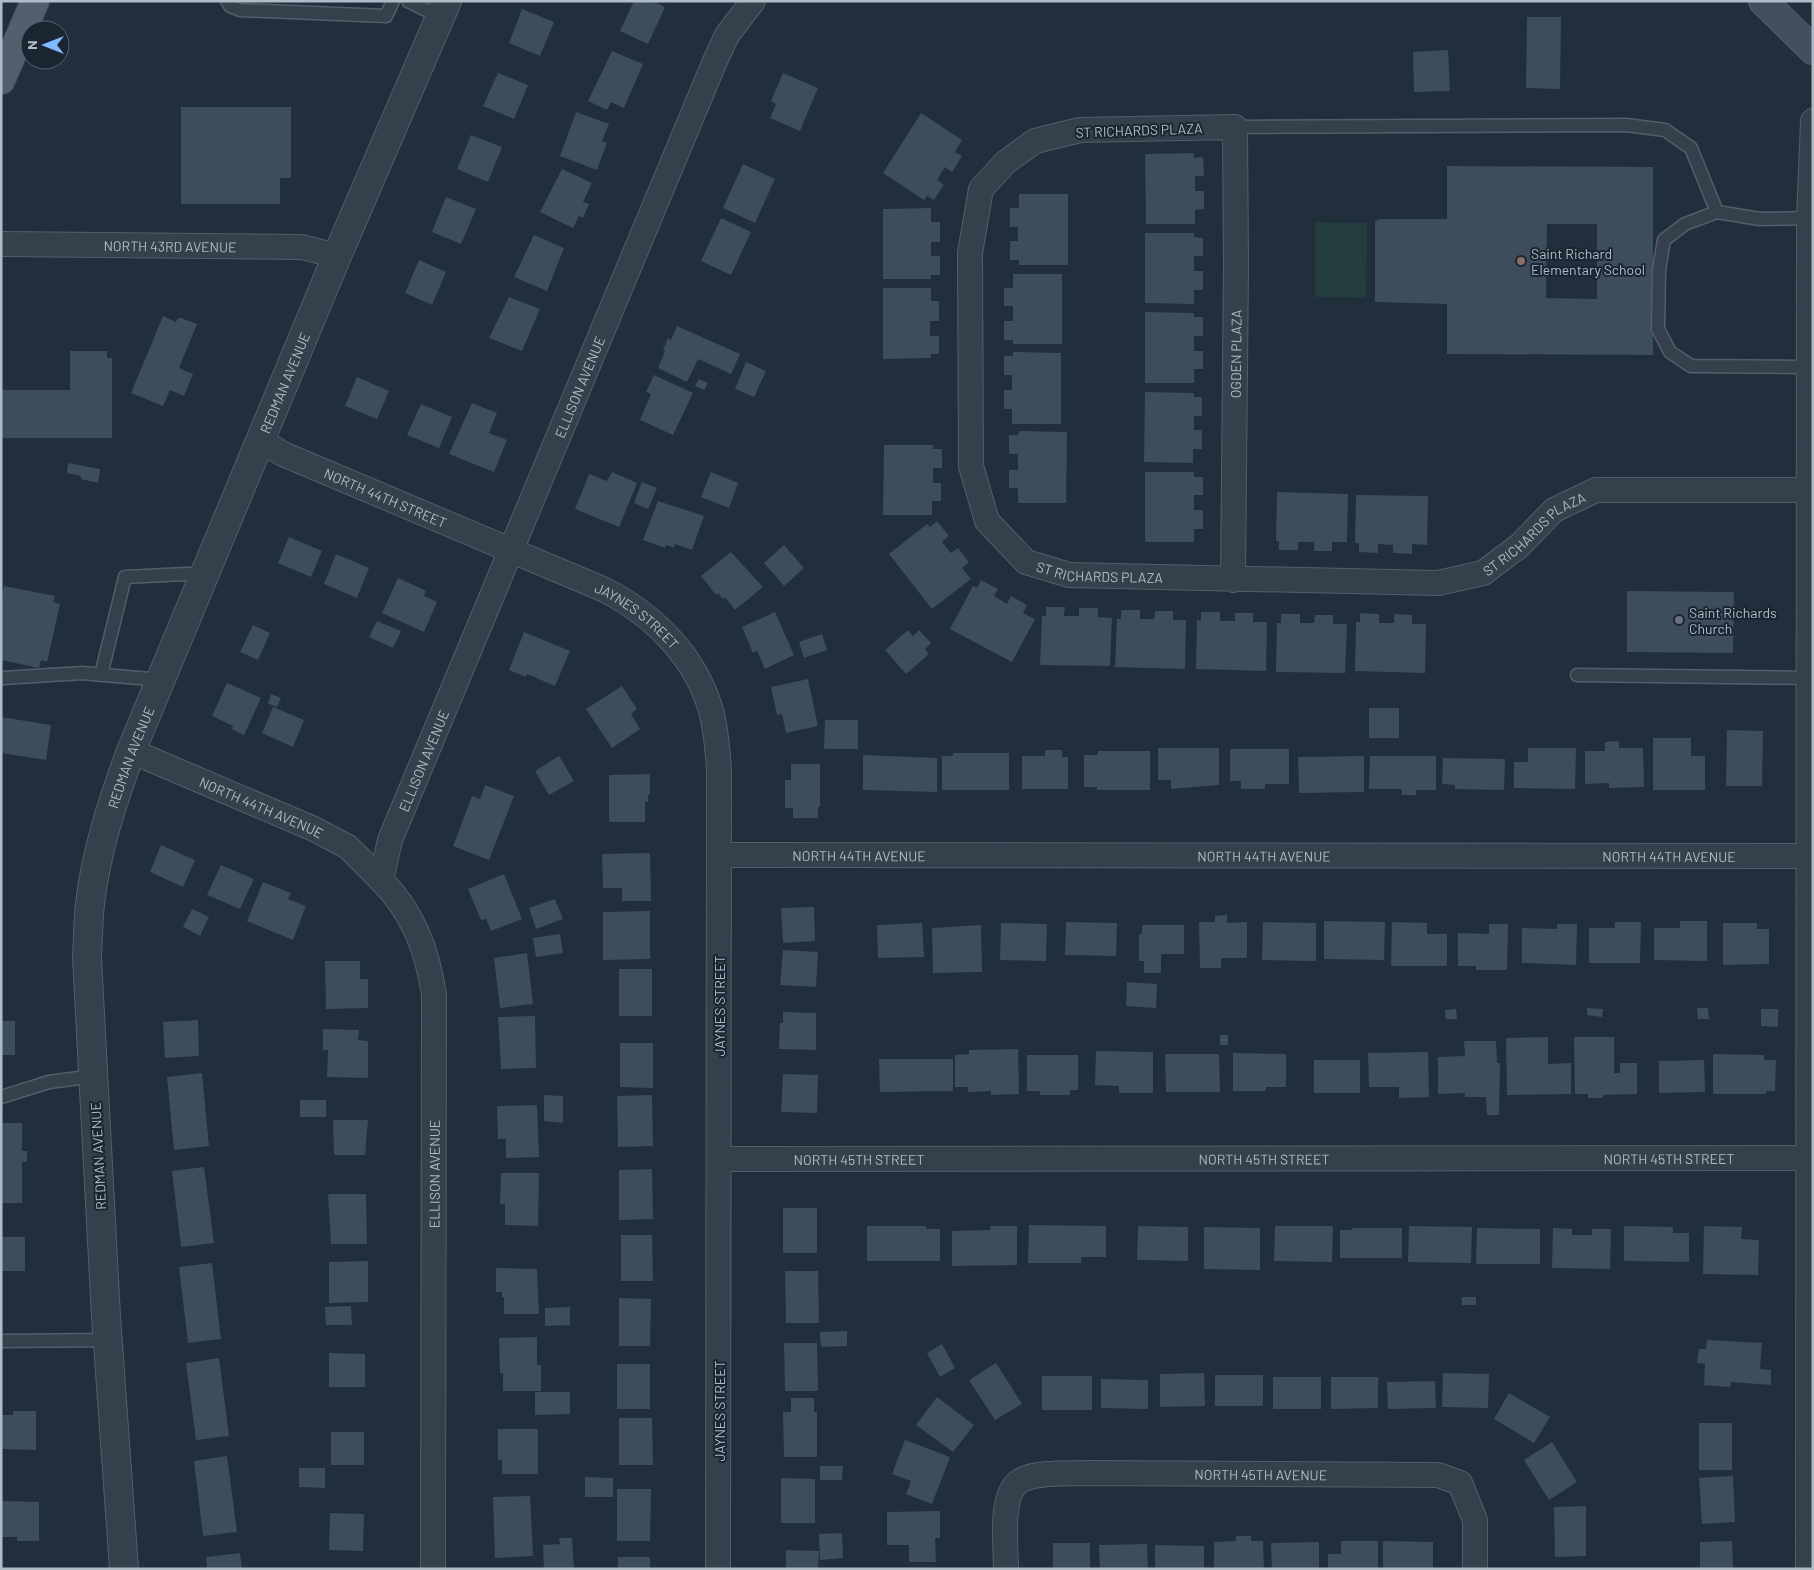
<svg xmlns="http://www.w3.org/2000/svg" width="1814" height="1570" font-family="Barlow,sans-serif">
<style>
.green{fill:#233c3d}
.building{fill:#3d4d5b;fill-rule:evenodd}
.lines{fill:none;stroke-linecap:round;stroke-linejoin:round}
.service-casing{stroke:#535e6a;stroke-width:15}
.minor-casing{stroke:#535e6a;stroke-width:26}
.tertiary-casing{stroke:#535e6a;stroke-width:30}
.secondary-casing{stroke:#535e6a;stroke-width:30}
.primary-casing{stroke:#3e4955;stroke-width:30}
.service{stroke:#35404c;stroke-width:12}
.minor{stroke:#35404c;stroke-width:24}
.tertiary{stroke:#35404c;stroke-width:28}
.secondary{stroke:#434f5f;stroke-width:28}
.primary{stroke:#535f6c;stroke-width:28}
.education-dot{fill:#8d6e63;stroke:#1a2531;stroke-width:2}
.worship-dot{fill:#6b7280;stroke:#1a2531;stroke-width:2}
.labels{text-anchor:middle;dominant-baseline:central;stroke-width:4;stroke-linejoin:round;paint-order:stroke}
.street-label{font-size:14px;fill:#b0bbc8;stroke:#1a2531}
.poi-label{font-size:14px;fill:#b0bbc8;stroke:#1a2531;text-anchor:start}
</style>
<rect width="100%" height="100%" fill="#212e3c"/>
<path class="green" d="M1315,222l52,1 -1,75 -51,-1z"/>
<path class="building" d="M634,1h19l12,6 -17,37 -28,-13z
M522,9l32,13 -14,34 -31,-13z
M1527,17h34l-1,72 -34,-1z
M1448,50l2,41 -36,1 -1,-40z
M612,51l31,13 -19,44 -13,-6 -4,8 -19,-9z
M498,73l30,12 -14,34 -31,-13z
M783,73l35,15 -18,43 -30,-13 6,-14 -5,-3z
M181,107h110v71h-11v26h-99z
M576,112l33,12 -7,17 5,2 -10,27 -37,-14z
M921,113l41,27 -7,12 7,4 -10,16 -7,-5 -8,13 7,5 -10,15 -7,-4 -3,4 -41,-27z
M471,135l31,12 -14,35 -31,-13z
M1194,153v5l9,-1 1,19h-9v15h9v18l-9,1v14h-49l-1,-70z
M743,164l32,15 -20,44 -32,-15z
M1447,166l206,1v188l-206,-1v-50l-72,-2v-81l5,-2h67zM1547,224h50v75l-51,-1z
M562,169l30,14 -9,19 6,2 -6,14 -4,-2 -6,12 -33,-16z
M1019,194h49v71h-49v-5h-9v-19h8v-14h-8v-19h9z
M446,197l30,12 -15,35 -29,-12z
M931,208v14h9v20h-9v14h9v19h-9v4h-48v-70z
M721,218l30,14 -20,43 -30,-14z
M1145,233h49v4l9,1v18h-9v15h9v19h-9v14l-49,-1z
M534,235l30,13 -17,43 -33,-14z
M419,260l27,12 -14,33 -27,-12z
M1013,274h49v70h-49v-4h-9v-19h9v-15h-9v-18h9z
M883,288h48v13h8v20h-9v15h9v18h-8v4l-48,1z
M509,297l31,12 -18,42 -33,-13z
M1145,312l49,1v4h9v19h-9v15h9v18h-9v14h-49z
M163,316l13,6 2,-4h3l16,6 -18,44 14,6 -9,22 -14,-6 -7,16 -32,-13z
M677,326l63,28 -9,20 -33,-15 -11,23 -29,-14 7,-17 -2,-1 5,-12 3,2z
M70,351h37v7h5v80h-111v-48h69z
M1013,352l48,1v71h-49v-15h-8v-19h8v-15h-8v-19h9z
M746,362l20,9 -12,26 -19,-8z
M654,375l39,18 -20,42 -33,-15 11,-26 -5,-2z
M357,377l32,14 -12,28 -32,-13z
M699,379l9,4 -4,7 -9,-4z
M1145,392l49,1v4h8v19h-8v14h8v19h-9v14l-49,-1z
M472,403l25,10 -8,20 18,7 -13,32 -45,-18z
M421,404l31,13 -13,31 -32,-13z
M1019,431l48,1 -1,71h-48v-15h-9v-18h9v-16h-9v-19h9z
M884,445h49v4h9v19h-9v15h8v18h-9v14h-49z
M68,463l32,6 -2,14 -17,-4v-3l-14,-3z
M612,472l25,11 -18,44 -44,-18 14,-35 18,7z
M711,472l27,11 -9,25 -28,-11z
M1145,472h49v5h9v18h-9v15h9v19h-9v13h-49z
M642,482l15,6 -9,21 -14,-6z
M1277,492l71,2 -1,48h-15v9h-18v-9h-16v8h-19v-9h-3z
M1356,495l72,1 -1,49 -15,-1v10l-19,-1v-8l-15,-1v9l-19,-1v-9h-4z
M658,501l46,15 -12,34 -17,-6 -1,4 -8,-3 -1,3 -22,-8z
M937,521l12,15 -7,6 9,11 7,-5 11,14 -7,6 9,11 -39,30 -43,-55 38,-30 3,3z
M289,537l33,14 -11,26 -33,-14z
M784,545l20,23 -20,18 -20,-23z
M731,552l32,35 -28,23 -10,-13 -2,2 -5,-6 -2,2 -15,-19z
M336,554l33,14 -12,30 -33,-14z
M398,578l28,13 -2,5 13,6 -13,30 -42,-19z
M981,580l17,9 -4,7 13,8 4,-8 16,9 -4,8 12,6 -23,43 -62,-33 23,-43 4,2z
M4,586l51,10 -2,6 7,2 -13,58 -6,-2 -2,8 -38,-8v-59z
M1627,591l107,1 -1,61 -106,-1z
M1046,607h19l-1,9h15v-8h19v9l14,1 -2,48 -70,-1 2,-49h4z
M1121,610h19v9h14l1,-8h18v9h13l-1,49 -70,-2 2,-48h4z
M775,612l19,43 -29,14 -8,-18 -4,2 -11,-26z
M1201,612h19v9h15v-8h18v9h14l-1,49 -70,-2 1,-49 4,1z
M1360,613l19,1v9h15v-9l18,1v9h14l-1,49 -70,-2 1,-49h4z
M1281,614h19v9h14l1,-8h18v9h14l-2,49 -69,-1 1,-49h4z
M377,621l24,10 -8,17 -24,-11z
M253,625l17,8 -12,27 -18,-8z
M908,630l5,6 6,-6 12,13 -6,6 4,5 -23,20 -21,-24z
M524,632l46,19 -15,35 -28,-12 -1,3 -17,-7z
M822,634l5,16 -23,8 -5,-16z
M808,679l10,47 -32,7 -4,-19 -5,1 -6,-28z
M227,683l34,15 -17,37 -12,-6 1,-3 -21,-10z
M622,686l15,23 -6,5 9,15 -28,19 -26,-39z
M271,694l10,4 -4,9 -9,-3z
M273,707l31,13 -11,27 -31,-14z
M1369,708h30v30h-30z
M1,717l50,8 -5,35 -45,-7z
M825,720h33v29h-34z
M1727,730l36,1 -1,55h-36z
M1653,738h38v18h14v34h-52z
M1619,741v7h24l1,39 -35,1v-5l-24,1v-33h20v-9z
M1158,748h61v37l-48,4v-9h-13z
M1528,748h48l-1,41 -61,-1v-26h14z
M1230,749h59v35h-24v5h-24v-8h-11z
M1045,750h17v7h6v32h-46v-33h23z
M1098,751h52v39h-53v-3h-13v-32h14z
M953,753h56v37h-67v-34h11z
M863,755l74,3v34l-74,-2z
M559,756l15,25 -25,14 -14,-24z
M1364,756v36l-65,1 -1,-36z
M1370,756h66v34h-20v5h-14v-6h-33z
M1443,758l62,1 -1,31 -49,-1v-4l-13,-1z
M791,764h29v43h-2v11h-25v-10h-8v-28h6z
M650,774v21h-2v7h-3v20h-36v-47z
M485,785l29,11 -25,64 -36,-14 19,-50 8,3z
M161,845l34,15 -12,27 -33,-15z
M650,853l1,48h-29v-13h-19l-1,-34z
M221,865l33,14 -14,30 -33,-14z
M504,874l18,45 -31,12 -5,-12 -5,1 -13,-31z
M263,882l28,11 -3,6 18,7 -13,34 -46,-19z
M555,899l8,20 -27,10 -7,-21z
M814,907l1,34 -32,2 -2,-35z
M192,909l17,8 -9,19 -17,-9z
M650,911v48l-47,1v-48z
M1227,915v8l20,-1v36h-26v10h-21l-1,-46h16v-6z
M1324,921l61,1 -1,38 -60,-1z
M1680,921h27v40l-53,-1v-32h26z
M1066,922l51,1 -1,33 -51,-1z
M1263,922l53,1v38l-54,-1z
M1392,922l35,1v11h20v32h-56z
M1615,922h26l-1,41h-51v-35h26z
M922,923l2,34 -46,1 -1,-33z
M1001,923l46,1 -1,37 -46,-1z
M1723,923h34v6h12v35l-46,1z
M1489,924h19l-1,46h-31v-4h-18v-33l31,1z
M1557,924h20l-1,41 -54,-2v-35l35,1z
M981,925l1,47 -49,1 -1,-45z
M1142,925h42v29h-23v19h-17v-12h-5v-27h3z
M560,934l3,19 -27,4 -3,-19z
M783,950l35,2 -2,35 -36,-2z
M527,953l6,51 -33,4 -6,-50z
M325,961h35v18h8v29l-42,1z
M619,969h33v47h-33z
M1127,982l30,2 -1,24 -30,-2z
M1587,1008l16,1 -1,8 -15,-2z
M1697,1008h11l1,11h-11z
M1456,1009l1,10h-11l-1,-9z
M1761,1009h17v18l-17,-1z
M783,1012l33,1v37l-37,-1 1,-26h3z
M535,1016l1,52 -35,1 -3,-52z
M198,1020l1,36 -34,2 -2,-36z
M1,1021h14v34h-14z
M323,1029l36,1 -1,10 10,1v37l-41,-1 1,-27h-5z
M1220,1035h8v10h-8z
M1548,1037v27l23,-1v31l-64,1 -1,-57z
M1574,1037h40v36h6v-10h17v31l-34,1v3h-15v-4h-13z
M1464,1041h32l1,22h3l-1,52h-12l-1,-18h-21v-4l-27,1v-37l27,-1z
M620,1043h33v45l-33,-1z
M1018,1049l1,45 -28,1v-4l-23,1v-5h-13v-32l14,-1v-4z
M1096,1051l57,1v41h-34v-7l-24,-1z
M1428,1052l1,45 -30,1v-11h-30l-1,-34z
M1233,1053l53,1v33h-20v4h-33z
M1165,1054h54l1,38h-54z
M1713,1054l51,1v5h12l-1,31h-9v3h-53z
M1027,1055h51v35h-8v5h-30v-4h-13z
M879,1059h74v32l-73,1z
M1314,1060h46v33h-46z
M1704,1060l1,32 -46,1v-32z
M202,1073l7,73 -35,4 -7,-73z
M783,1074l35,1 -1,38 -36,-1z
M544,1095l19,1v27l-19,-2z
M652,1095l1,51 -35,1 -1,-51z
M300,1100h26v17h-26z
M537,1105l2,52 -33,1v-19h-8l-1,-33z
M333,1120h35l-3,35h-31z
M1,1123h21v28h5v11h-5v41h-21z
M204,1167l10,76 -33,4 -9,-76z
M652,1169l1,50 -34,1v-50z
M501,1173h38l-1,53 -33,-1v-21h-5z
M328,1194h38l1,50h-36z
M783,1208h34v45h-34z
M1029,1225l77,1v31h-25v6h-53z
M867,1226h59v3h14v32h-73z
M990,1226h27v39l-65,1v-35l38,-1z
M1138,1226l50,1v34l-51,-1z
M1275,1226h58l-1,36 -58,-1z
M1409,1226l63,1 -1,36 -63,-1z
M1624,1226l49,1v6h16v29l-65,-1z
M1704,1226l38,1 -1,12 18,1 -1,35 -55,-1z
M1204,1227l56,1v42l-56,-1z
M1352,1228h50v30h-62v-28h12z
M1477,1228l63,1v35h-64z
M1553,1228l19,1v6h20v-6h19l-1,40 -58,-1z
M621,1235h31l1,46h-32z
M1,1237h24v34h-24z
M368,1261v41l-39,1v-41z
M212,1263l9,76 -33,4 -9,-76z
M496,1268l41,1 2,45h-35v-17h-2v-5h-6z
M785,1271h33l1,52h-33z
M1462,1297h14v8h-14z
M619,1298l32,1 -1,47h-31z
M351,1306l1,19h-26l-1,-18z
M570,1307v18l-25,1v-18z
M847,1331v15l-26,1 -1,-15z
M537,1337v28h4v26h-38v-18h-3l-1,-35z
M1707,1340l55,3 -2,26 11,1v15l-40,-3 -1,5 -26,-2 1,-21 -8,-1 2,-14h7z
M784,1343h33l1,48h-33z
M942,1344l13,24 -15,9 -13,-24z
M329,1353l36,1v33h-36z
M219,1358l10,78 -33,4 -10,-77z
M996,1363l26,41 -27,16 -26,-40z
M617,1364h33v45h-33z
M1204,1373l1,33 -45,1v-33z
M1443,1373l46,1 -1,34 -46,-1z
M1215,1375h48v31h-48z
M1042,1376h50v34h-50z
M1273,1377h48v32h-48z
M1331,1377h47v31l-47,1z
M1101,1379l47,1v29l-47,-1z
M1435,1381l1,27 -48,1 -1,-27z
M535,1392h35v22l-35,1z
M1509,1393l41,24 -16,26 -40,-24z
M937,1397l37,28 -21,27 -37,-27z
M791,1398h23v14h3v45h-33l-1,-45h8z
M13,1411h23v39l-35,-1v-34h12z
M619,1418h33l1,47h-34z
M1699,1423h33v47h-33z
M498,1429h40v45h-36v-14h-4z
M331,1432h33v33h-33z
M905,1440l45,17 -18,47 -26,-10 5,-13 -19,-7z
M1552,1442l25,40 -28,18 -25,-40z
M227,1456l10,76 -34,4 -9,-75z
M820,1466h23l-1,14h-22z
M299,1468h26v20l-26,-1z
M1733,1476l2,46 -33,2 -3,-46z
M585,1477l28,1v19h-28z
M781,1478l34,1v44h-34z
M617,1489h34l-1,52h-33z
M530,1496l3,60 -38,2 -2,-61z
M1,1501l38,1v39h-22v-4h-16z
M1586,1506v50l-31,1 -1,-50z
M940,1511v27h-5l1,24h-27v-17h-22v-33z
M330,1513l34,1 -1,37 -34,-1z
M842,1533l1,25 -23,2 -1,-26z
M1236,1536h15v5h12l1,28h-50v-27l22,-1z
M559,1538h13l2,31h-30l-1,-24 17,-1z
M1341,1541h37v28h-50v-15h13z
M1383,1541l50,1v27h-50z
M1732,1541l1,28h-33v-27z
M1319,1542v27h-47l-1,-26z
M1053,1543h37v26h-37z
M1147,1544l1,25h-48l-1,-24z
M1155,1545l49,1v23h-49z
M786,1550l33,1 -1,18h-32z
M240,1553l2,16h-35l-1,-12z
M618,1557h32v12h-32z"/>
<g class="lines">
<defs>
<path id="service" d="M227,1l3,5 10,4 146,6 7,-15
M408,1l32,16
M1235,127l391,-2 39,5 26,18 26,64 -32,12 -21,16 -5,30 -1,59 12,23 21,14 118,1
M1717,212l43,7 49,-1
M101,675l24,-98 81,-4
M1577,675l232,3
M3,678l79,-5 79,7
M1,1097l48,-15 45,-6
M1,1341l107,-1"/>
<g id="minor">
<path id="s1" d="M1,244l301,3 35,9"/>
<path id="s2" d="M262,441l21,13 322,136c50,26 92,68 107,124 4,19 6,38 7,58l-1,797"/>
<path id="s3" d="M1233,580l3,-315 -1,-138 -155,3 -45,11 -29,21 -25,27 -11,64 1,213 16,55 39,41 43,13 369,8 45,-10 36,-27 35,-36 42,-20h213"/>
<path id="s4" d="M131,751l183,78 34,18 33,33"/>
<path id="s5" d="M720,855l1089,1"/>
<path id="s6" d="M719,1159l1090,-1"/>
<path id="s7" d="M433,1569l1,-575c-7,-44 -21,-82 -53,-114l9,-40 325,-779 12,-26 26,-34"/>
<path id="s8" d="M1006,1569c0,-23 -7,-75 14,-88 16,-10 51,-7 69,-8l349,2 22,8 15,37v49"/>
<path d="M1808,1569l1,-1351 4,-97"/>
</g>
<g id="tertiary">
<path id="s9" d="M124,1569l-18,-253 -19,-358c1,-18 1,-37 3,-54 6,-53 23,-104 41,-153l206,-495 110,-255"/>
</g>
<path id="secondary" d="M1763,1l50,49"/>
<path id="primary" d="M1,80l34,-79"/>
</defs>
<use href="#service" class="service-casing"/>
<use href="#minor" class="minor-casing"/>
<use href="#tertiary" class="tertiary-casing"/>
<use href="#secondary" class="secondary-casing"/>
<use href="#primary" class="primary-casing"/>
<use href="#service" class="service"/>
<use href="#minor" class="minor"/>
<use href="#tertiary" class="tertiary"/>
<use href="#secondary" class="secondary"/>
<use href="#primary" class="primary"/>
</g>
<circle class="education-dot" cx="1521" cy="261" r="5"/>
<circle class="worship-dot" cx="1679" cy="620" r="5"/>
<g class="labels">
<g class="street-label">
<text transform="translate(1139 130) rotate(-2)">ST RICHARDS PLAZA</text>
<text stroke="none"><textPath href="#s1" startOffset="169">NORTH 43RD AVENUE</textPath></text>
<text stroke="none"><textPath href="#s3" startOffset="226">OGDEN PLAZA</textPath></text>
<text stroke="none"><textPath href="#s9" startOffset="1224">REDMAN AVENUE</textPath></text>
<text stroke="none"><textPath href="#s7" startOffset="1235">ELLISON AVENUE</textPath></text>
<text stroke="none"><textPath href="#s2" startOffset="136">NORTH 44TH STREET</textPath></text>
<text stroke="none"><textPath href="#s3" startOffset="1644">ST RICHARDS PLAZA</textPath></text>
<text stroke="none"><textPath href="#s3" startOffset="1194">ST RICHARDS PLAZA</textPath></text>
<text stroke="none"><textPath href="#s2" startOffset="415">JAYNES STREET</textPath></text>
<text stroke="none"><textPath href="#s9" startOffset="819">REDMAN AVENUE</textPath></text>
<text stroke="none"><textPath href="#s7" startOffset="830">ELLISON AVENUE</textPath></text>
<text stroke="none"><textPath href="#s4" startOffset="142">NORTH 44TH AVENUE</textPath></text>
<text stroke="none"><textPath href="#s5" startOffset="139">NORTH 44TH AVENUE</textPath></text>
<text stroke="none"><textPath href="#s5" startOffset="544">NORTH 44TH AVENUE</textPath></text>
<text stroke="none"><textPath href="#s5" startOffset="949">NORTH 44TH AVENUE</textPath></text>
<text transform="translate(719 1006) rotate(-90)">JAYNES STREET</text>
<text transform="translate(98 1156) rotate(-93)">REDMAN AVENUE</text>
<text stroke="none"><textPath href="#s6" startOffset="545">NORTH 45TH STREET</textPath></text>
<text stroke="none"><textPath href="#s6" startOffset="950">NORTH 45TH STREET</textPath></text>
<text stroke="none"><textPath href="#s6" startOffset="140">NORTH 45TH STREET</textPath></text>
<text stroke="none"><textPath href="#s7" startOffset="395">ELLISON AVENUE</textPath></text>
<text transform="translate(719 1411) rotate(-90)">JAYNES STREET</text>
<text stroke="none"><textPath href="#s8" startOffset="334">NORTH 45TH AVENUE</textPath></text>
</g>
<g class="poi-label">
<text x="1531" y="253">Saint Richard<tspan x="1531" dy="16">Elementary School</tspan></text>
<text x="1689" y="612">Saint Richards<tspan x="1689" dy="16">Church</tspan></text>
</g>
</g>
<rect width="1814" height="1570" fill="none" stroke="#b0bbc8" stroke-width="5"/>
<g transform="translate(45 45) rotate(270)"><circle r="24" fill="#1a2531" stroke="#56616d"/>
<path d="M0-4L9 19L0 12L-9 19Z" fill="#80b9fd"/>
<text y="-8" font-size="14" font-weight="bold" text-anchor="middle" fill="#b0bbc8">N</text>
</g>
</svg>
